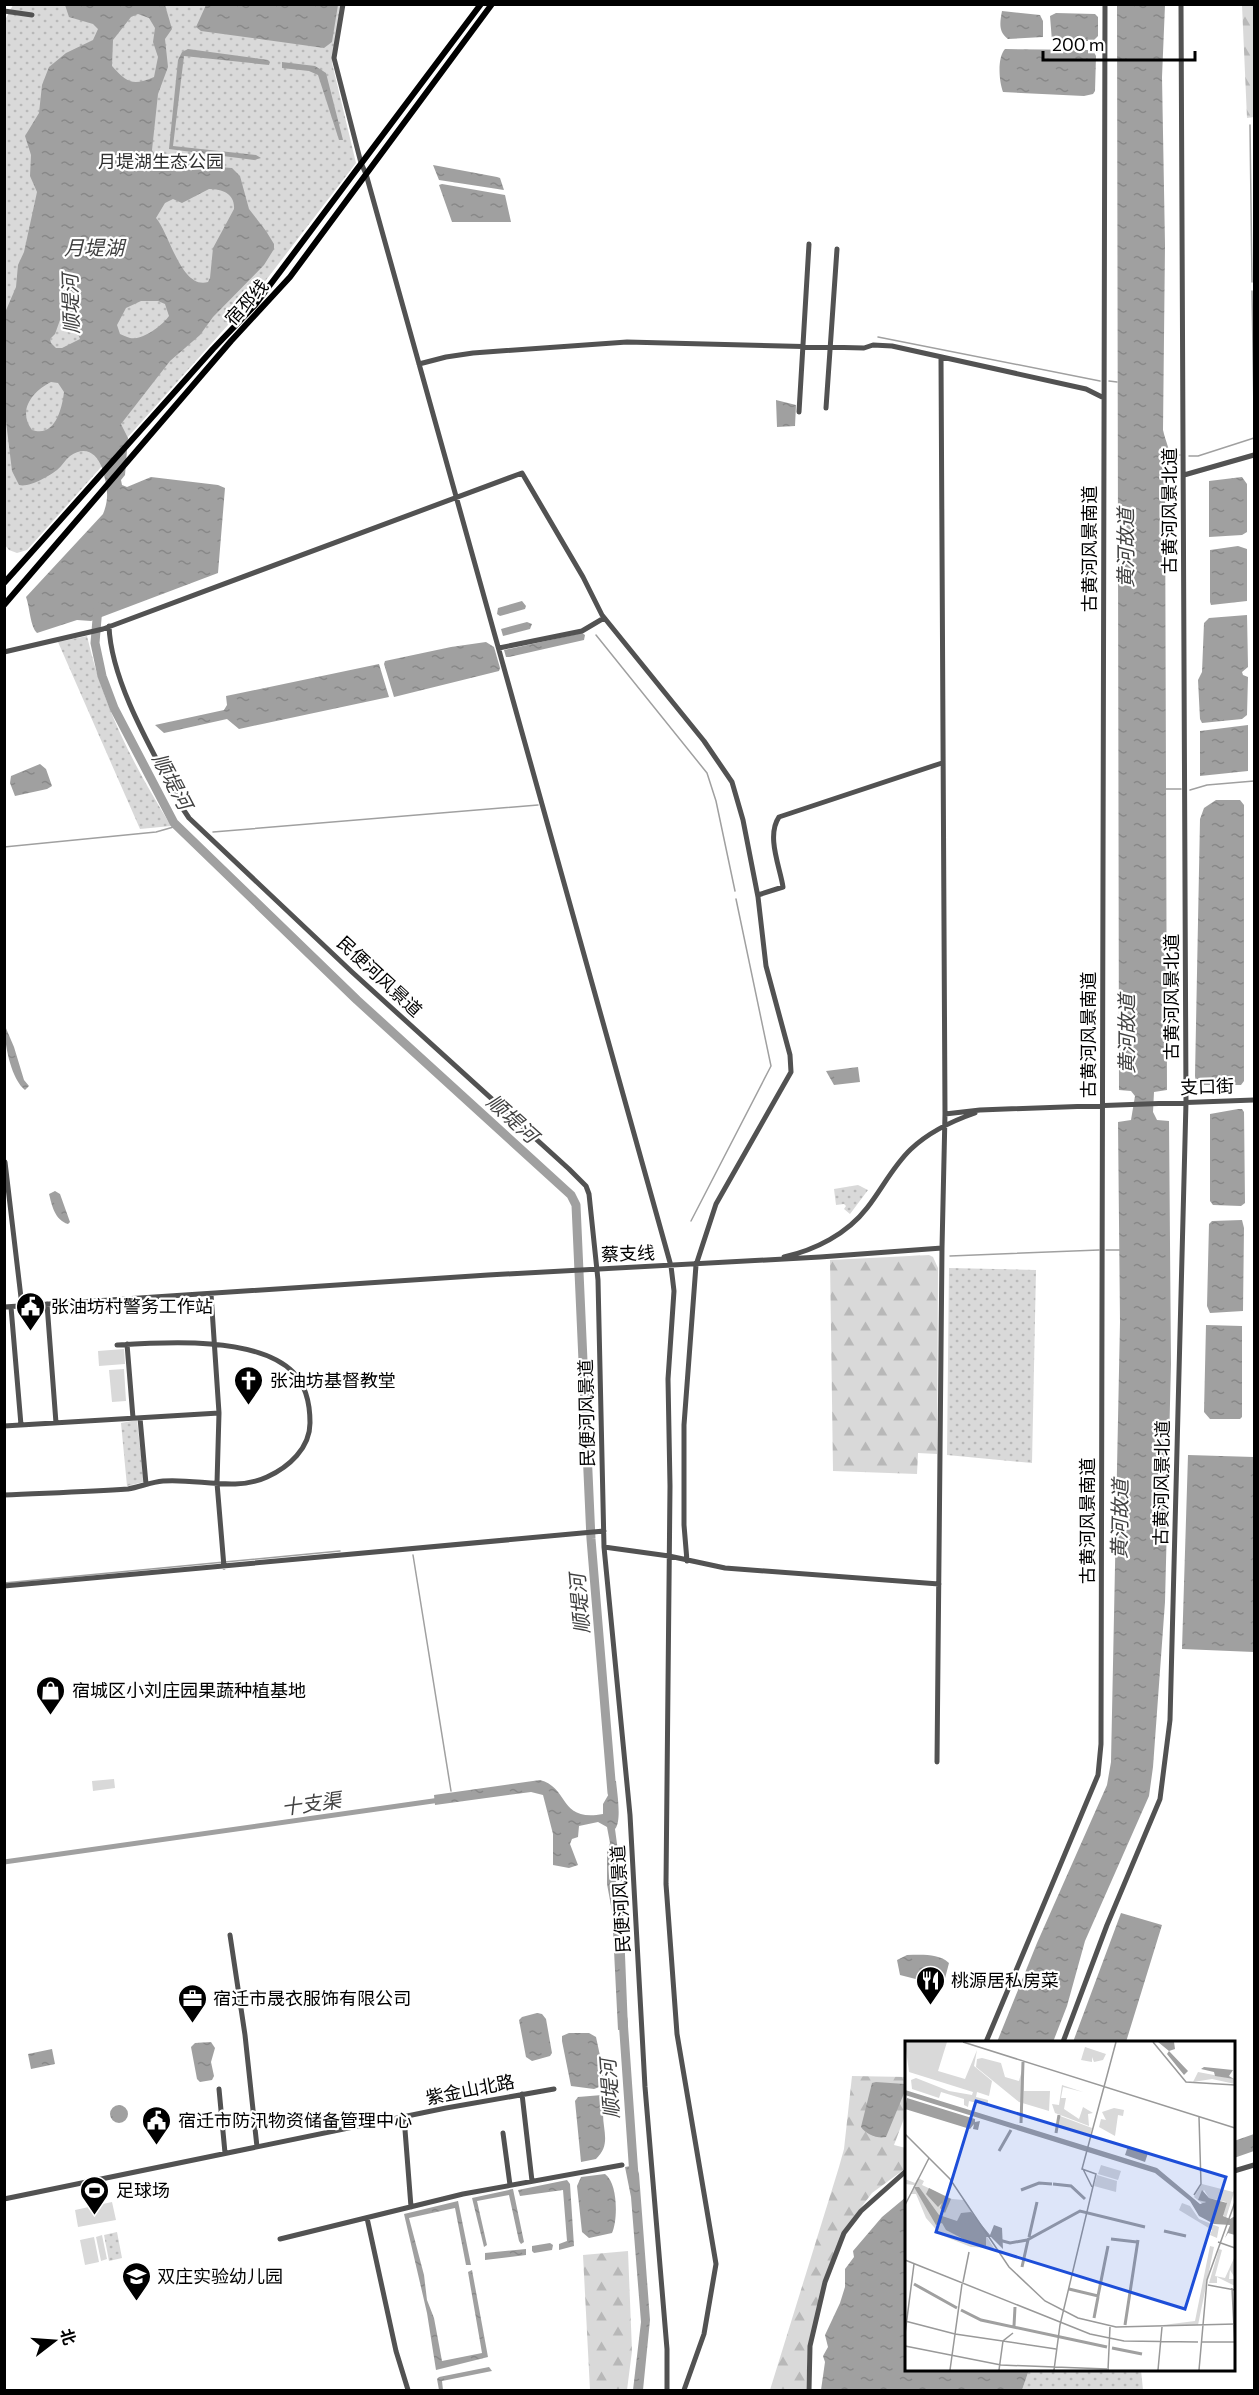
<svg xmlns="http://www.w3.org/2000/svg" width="1259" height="2395" font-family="Commissioner,'Noto Sans SC',sans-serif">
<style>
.green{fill:url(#green-dots)}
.forest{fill:url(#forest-firs)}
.pitch{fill:#d9d9d9}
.water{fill:url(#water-ripples);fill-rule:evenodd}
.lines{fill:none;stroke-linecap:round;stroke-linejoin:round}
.stream{stroke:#a0a0a0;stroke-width:1.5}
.canal{stroke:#a0a0a0;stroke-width:5}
.river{stroke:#a0a0a0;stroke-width:9}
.minor{stroke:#525252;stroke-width:5}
.major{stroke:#000;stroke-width:6}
.labels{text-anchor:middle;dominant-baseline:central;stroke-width:4.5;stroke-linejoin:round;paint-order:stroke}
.park-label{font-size:18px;fill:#303030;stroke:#fff}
.street-label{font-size:18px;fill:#000;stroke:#fff}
.poi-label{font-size:18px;fill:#000;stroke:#fff;text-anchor:start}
.water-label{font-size:20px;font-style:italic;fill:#414141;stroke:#fff}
.inset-river{fill:none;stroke:#a0a0a0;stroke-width:3}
.inset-road{fill:none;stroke:#999;stroke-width:1.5}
.view{fill:#1d4ed8;fill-opacity:0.15;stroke:#1d4ed8;stroke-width:3}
.inset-edge{fill:none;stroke:#000;stroke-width:3}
</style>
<defs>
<pattern id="green-dots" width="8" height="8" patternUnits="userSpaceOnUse" patternTransform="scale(1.5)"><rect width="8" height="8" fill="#d9d9d9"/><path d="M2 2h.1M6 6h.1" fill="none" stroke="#b8b8b8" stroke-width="1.8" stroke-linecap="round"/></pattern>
<pattern id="forest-firs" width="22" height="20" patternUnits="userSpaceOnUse" patternTransform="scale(1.5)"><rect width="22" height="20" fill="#d9d9d9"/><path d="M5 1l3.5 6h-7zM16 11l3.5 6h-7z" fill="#b8b8b8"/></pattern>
<pattern id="water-ripples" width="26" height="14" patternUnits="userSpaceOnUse" patternTransform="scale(1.5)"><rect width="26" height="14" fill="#a0a0a0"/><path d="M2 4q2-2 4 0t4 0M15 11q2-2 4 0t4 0" fill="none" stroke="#888"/></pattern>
</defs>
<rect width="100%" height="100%" fill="#fff"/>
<path class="green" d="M13,5h328l-9,58 24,100 -103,134 -226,253 -10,3 -8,-3 -5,-6v-522z
M87,636c16,71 46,128 84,190l-31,3 -82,-187z
M858,1185l10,5 -18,24 -6,-5 2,-3 -2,-2 -8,1 -2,-16z
M949,1268l87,2 -4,193 -85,-8z
M137,1420l7,62 -17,4 -6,-63z
M117,2232l5,26 -13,3 -5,-26z
M1029,2370h112l2,20h-121z"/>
<path class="forest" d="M1242,5h12v112l-7,1z
M929,1255l4,2 5,11 -1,186 -19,-1 -1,21 -84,-3 -3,-211z
M852,2076l54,1v36l-12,32 12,3v20l-34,25 -19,25 -15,25 -30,107 -2,40h-36l69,-223 5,-18z
M628,2251l4,100 -5,39h-37l-7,-135z"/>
<path class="pitch" d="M124,1349l1,15 -26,2 -1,-15z
M124,1369l2,32 -14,1 -3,-32z
M114,1779l1,9 -22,3 -1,-10z
M112,2202l4,18 -38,7 -3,-17z
M102,2235l5,24 -6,2 -5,-24z
M94,2237l5,25 -14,3 -5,-25z"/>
<path class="water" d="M65,5h100l7,24 -7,10 3,28 -10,27 -6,56c3,7 6,11 13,13l67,5 8,8 9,33 17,22 8,13v5l-10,16 -51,52 -13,18 -30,26 -49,63 7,14 -3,37 -4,5 1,5 5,2 24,-10 67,8 7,3 -7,85 -127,48 -14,-1 -40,13c-7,-7 -7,-25 -11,-36l77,-83c7,-17 4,-29 -1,-46 -5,-15 -17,-23 -32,-12 -5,4 -8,10 -13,14 -8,6 -28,18 -38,15l-7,-14 -7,-58 -1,-98 12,-28 2,-22 6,-13 13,-60 -7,-16 1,-21 -6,-19 14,-23 3,-28 7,-18 17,-14 27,-13 5,-11 -5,-5 -24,-7zM138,14l11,4 6,10 -2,14 5,15 -4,20c-21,9 -27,6 -42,-11l1,-26 18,-23zM209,189c14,0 26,5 25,20l-21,39 -3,30 -2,4c-27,8 -39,-50 -52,-64l9,-15 8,-4 9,4zM141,301h17l7,3 4,12c-6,9 -27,25 -39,22 -4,-1 -7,-3 -10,-4l-3,-9 9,-17zM67,317l6,5 7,17 -18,9h-6l-5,-5 -1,-4 5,-5 5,-14zM51,382l7,1 6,9c-2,17 -9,46 -32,38 -15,-20 1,-39 19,-48z
M206,5v-1l132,1 -6,37 -8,6 -123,-17 -5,-4z
M1117,5h48l-3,72 3,168 -2,185c4,18 11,23 2,41l2,619 -13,2 -1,20 4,8 12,1 2,243 -6,238 -12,165 -4,29 -64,145 -18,65 -14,36h-56l40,-99 70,-158 4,-23 9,-440 -2,-200 13,-2 4,-24 -4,-5 -12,-1z
M1002,11l38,4 3,6v16l-35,2c-10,-7 -8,-17 -6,-28z
M1056,13l39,1 3,3v19l-5,5h-41l-2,-25z
M188,49l80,11 2,2 -1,3 -85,-9 -11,90 83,9 5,3 -7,2 -85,-11 9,-89 4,-8z
M1005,49l88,1 3,6 -1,35 -2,3 -9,2 -81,-4c-4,-11 -6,-34 2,-43z
M282,62l33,4 11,7 17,67h-4l-21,-65 -9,-4 -27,-3z
M433,165l64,12 3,1 4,12 -65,-10z
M442,184l63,11 6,27h-59l-13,-37z
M776,400l20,5 -1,21 -18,1z
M1242,477l5,7v48l-5,3 -33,2v-56z
M1238,546l9,3v52l-36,4 -1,-3v-52z
M522,601l4,5 -1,3 -25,7 -3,-2 1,-6z
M1247,615l1,52 -6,5 1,3 5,2 -1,38 -5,4 -40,4 -2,-4 -2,-39 4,-8 2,-49 5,-5z
M527,622l5,2 -2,5 -27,7 -2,-7z
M582,633l3,2 -1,5 -75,17h-3l-2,-7z
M486,642l8,5 6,21 -1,3 -105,26 -10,-33 1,-3 66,-14z
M379,664l10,33 -150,32 -12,-10 -63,14 -9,-8 69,-15 3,-5 -1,-9z
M1248,725v46l-48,5v-45z
M40,764l6,5 6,17 -5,3 -32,7 -5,-13 1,-7z
M1216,800h24l4,5v276l-3,4h-41l-4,-1 -1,-8 5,-257 4,-11z
M5,1026l9,21 10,33 5,6 -4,4c-14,-11 -21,-46 -20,-64z
M858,1067l2,15 -26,3 -8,-14z
M1238,1109h4l2,3 1,91 -4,3 -28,-1 -3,-4v-87z
M55,1191l5,3 10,28 -2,2c-13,-4 -16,-18 -19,-30z
M1242,1220l2,8 -1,83 -33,2 -3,-7 2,-82 3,-3z
M1206,1325l36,1v91l-2,2h-30l-6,-7z
M1188,1455l66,2v195l-72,-3z
M540,1780c30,8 18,42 63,34v-10l7,-12v-11h6c1,11 6,40 -1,48l7,52 6,148 -10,1 -6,-119 -5,-27v-32l3,-9 -3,-16 -9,-5 -19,4 -1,11 -6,2 -2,5 8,21 -9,3 -16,-3v-31l-10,-39 -12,-3 -96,13 -1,-10z
M1121,1913l41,12 -36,117h-53z
M907,1955c14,0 31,-2 42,8l-6,23 -43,-11 -3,-15z
M537,2013l5,1 4,5 6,34 -2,3 -18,5 -6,-4 -7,-37 3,-3z
M569,2033h20l7,4 9,42v6l-11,4 -23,-3 -9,-45v-5z
M211,2042l4,6 -4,14 3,14 -2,4 -12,2 -3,-3 -6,-32 4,-4z
M52,2049l3,15 -24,5 -3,-15z
M876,2082l29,2v7l-19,46c-9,2 -20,-3 -25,-10l11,-44z
M602,2095c4,7 1,11 1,19 0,17 8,31 -7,45l-15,3 -6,-61 3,-4z
M110 2114a9 9 0 1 1 18 0a9 9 0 1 1-18 0Z
M1254,2134v17l-20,7v-17z
M636,2165l3,9 11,146 -7,70h-10l8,-68 -10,-125 -6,-30z
M605,2174c13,9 13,46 7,59l-23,5 -7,-6 -5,-46 4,-9z
M567,2180l3,4 4,62 -15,4v-6l8,-3 -4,-51 -43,6 -2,-6z
M513,2189l11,53 -3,2 -2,-3 -10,-46 -32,6 10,44 -3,2 -12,-49z
M906,2197v173h123l-7,20h-201l4,-28 -2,-6 5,-9 -3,-12 15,-32 5,-16v-18l9,-12 -1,-6 29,-34z
M458,2201l13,64h-5l-11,-57 -46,10 15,57 3,25 7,18 8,43 40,-8 -14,-81 4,-2 16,87 -52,13 -9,-57 -23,-99z
M550,2243l3,2 -1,5 -18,3 -2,-2v-5z
M526,2249v6l-41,5v-7z
M489,2367l3,4 -50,10 1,9h-4l-2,-11 2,-2z"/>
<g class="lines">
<path class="stream" d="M1250,125l2,157
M1252,291l2,121
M878,337l222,44
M1109,381l8,1
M1169,455h11
M1189,456h9l56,-18
M596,635l111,138 9,28 19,90
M1166,789h15
M1190,790l17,-5 47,-4
M213,832l325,-27
M4,847l152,-15 21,-6
M691,1221l80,-155 -35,-167
M1106,1250h14
M950,1256l149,-6
M413,1555l38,236
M4,1583l336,-32"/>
<path class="canal" d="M4,1862l436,-62"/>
<path class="river" d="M98,607l-3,36 7,33 12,32 60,115 183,177 214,195 5,10 15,334 21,254
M623,2019l11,157"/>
<path class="minor" d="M343,4l-9,54 27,105 5,11 305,1092 3,25 -6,88 2,107 -4,398 11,150 39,230 -12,70 -20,56
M4,11l28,4
M419,364l27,-7 27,-4 154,-11 237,6 9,-3 19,1 194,43 18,9
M826,408l11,-159
M799,412l10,-168
M1184,475l70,-20
M109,626c2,58 47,131 74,183l6,9 163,154 217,197 17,17 3,8 9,86 6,267 26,268 15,272 22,262v41
M499,648l83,-17 22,-13
M4,652l99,-23 419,-156 61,104 19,38 102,126 28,41 11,38 15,77 8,69 24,89 1,17 -75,132 -20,61 -12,160v100l3,36
M758,895l25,-8c-3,-20 -17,-51 -4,-70l163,-54
M945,1114l35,-4 274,-10
M5,1162l17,144
M784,1257c31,-7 63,-23 83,-49 15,-19 26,-42 44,-59 18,-17 41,-28 64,-36
M211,1294l8,119 -2,70 7,84
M47,1304l9,119
M4,1307l484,-32 332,-18 122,-9 3,-134 -4,-757
M11,1307l10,118
M127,1344l6,74
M140,1418l6,66
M4,1426l215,-13
M4,1495c41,-2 83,-3 124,-6 12,-2 23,-7 35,-8 34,-3 72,11 104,-4 22,-10 43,-29 43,-54 0,-17 -4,-38 -17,-51 -36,-36 -128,-30 -176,-27
M604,1547l65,9 56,12 214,16
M4,1586l600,-55
M937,1762l5,-514
M230,1935l15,100 12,112
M986,2042l112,-267 3,-31 4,-1740
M1063,2042l44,-117 53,-126 10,-79 16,-618 -5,-1098
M219,2089l6,64
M522,2094l10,87
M404,2117l7,90
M503,2133l7,52
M1234,2171l20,-6
M4,2199l442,-91 108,-19
M367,2218l29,133 12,39
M280,2239l183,-45 159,-29
M809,2390l1,-44 15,-64 19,-49 17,-22 45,-40"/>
<path class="major" d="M4,583l209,-234 42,-44 226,-301
M4,605l227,-264 59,-64 202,-273"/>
</g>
<defs>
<symbol id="civic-pin" viewBox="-11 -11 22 30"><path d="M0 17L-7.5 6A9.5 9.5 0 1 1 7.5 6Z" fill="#000" stroke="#fff"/><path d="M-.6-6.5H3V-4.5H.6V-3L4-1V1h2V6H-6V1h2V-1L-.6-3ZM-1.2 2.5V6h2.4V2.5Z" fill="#fff"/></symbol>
<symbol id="church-pin" viewBox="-11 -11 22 30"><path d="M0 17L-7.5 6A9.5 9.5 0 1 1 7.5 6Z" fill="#000" stroke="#fff"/><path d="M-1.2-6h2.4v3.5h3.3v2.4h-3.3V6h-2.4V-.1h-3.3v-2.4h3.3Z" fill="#fff"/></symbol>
<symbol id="shop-pin" viewBox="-11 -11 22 30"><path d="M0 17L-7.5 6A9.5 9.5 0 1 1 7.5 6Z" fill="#000" stroke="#fff"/><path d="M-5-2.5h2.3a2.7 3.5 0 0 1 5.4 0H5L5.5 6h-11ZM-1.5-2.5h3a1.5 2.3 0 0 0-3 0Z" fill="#fff"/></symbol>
<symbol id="restaurant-pin" viewBox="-11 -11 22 30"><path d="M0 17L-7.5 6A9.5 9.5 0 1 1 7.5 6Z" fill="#000" stroke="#fff"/><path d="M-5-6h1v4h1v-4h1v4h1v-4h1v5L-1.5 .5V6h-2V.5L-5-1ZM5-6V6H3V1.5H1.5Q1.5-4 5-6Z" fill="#fff"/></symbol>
<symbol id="office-pin" viewBox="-11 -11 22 30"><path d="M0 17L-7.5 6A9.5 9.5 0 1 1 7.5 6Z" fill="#000" stroke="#fff"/><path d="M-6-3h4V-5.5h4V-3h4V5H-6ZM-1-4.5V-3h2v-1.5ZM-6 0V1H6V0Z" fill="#fff"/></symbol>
<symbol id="stadium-pin" viewBox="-11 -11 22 30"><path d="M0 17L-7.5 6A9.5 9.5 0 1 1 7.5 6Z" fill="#000" stroke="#fff"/><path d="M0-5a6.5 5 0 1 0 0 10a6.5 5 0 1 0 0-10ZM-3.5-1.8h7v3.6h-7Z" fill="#fff"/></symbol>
<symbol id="school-pin" viewBox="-11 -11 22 30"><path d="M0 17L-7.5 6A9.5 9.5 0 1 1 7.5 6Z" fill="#000" stroke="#fff"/><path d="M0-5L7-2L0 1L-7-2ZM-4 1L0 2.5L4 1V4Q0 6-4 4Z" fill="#fff"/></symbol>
</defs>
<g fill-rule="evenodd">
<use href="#civic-pin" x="14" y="1290" width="33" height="45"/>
<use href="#church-pin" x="232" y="1364" width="33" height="45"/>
<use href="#shop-pin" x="34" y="1674" width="33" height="45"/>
<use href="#restaurant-pin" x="914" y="1964" width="33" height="45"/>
<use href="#office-pin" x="176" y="1982" width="33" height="45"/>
<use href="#civic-pin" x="140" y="2104" width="33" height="45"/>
<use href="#stadium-pin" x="78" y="2174" width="33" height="45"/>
<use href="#school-pin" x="120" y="2260" width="33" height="45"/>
</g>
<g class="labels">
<g class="park-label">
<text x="161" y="161">月堤湖生态公园</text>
</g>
<g class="street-label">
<text transform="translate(246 302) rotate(-48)">宿邳线</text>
<text transform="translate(1169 511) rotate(-90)">古黄河风景北道</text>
<text transform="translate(1089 549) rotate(-90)">古黄河风景南道</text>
<text transform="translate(380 976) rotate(43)">民便河风景道</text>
<text transform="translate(1171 997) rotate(-90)">古黄河风景北道</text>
<text transform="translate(1088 1035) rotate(-90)">古黄河风景南道</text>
<text transform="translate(1207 1086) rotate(-2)">支口街</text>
<text transform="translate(628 1253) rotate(-2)">蔡支线</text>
<text transform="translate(586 1413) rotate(-91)">民便河风景道</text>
<text transform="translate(1161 1483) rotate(-89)">古黄河风景北道</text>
<text transform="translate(1087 1521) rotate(-90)">古黄河风景南道</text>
<text transform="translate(620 1899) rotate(-93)">民便河风景道</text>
<text transform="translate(470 2089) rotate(-11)">紫金山北路</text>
</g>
<g class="poi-label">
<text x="51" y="1306">张油坊村警务工作站</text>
<text x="270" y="1380">张油坊基督教堂</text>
<text x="72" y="1690">宿城区小刘庄园果蔬种植基地</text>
<text x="951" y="1980">桃源居私房菜</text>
<text x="213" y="1998">宿迁市晟衣服饰有限公司</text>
<text x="178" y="2120">宿迁市防汛物资储备管理中心</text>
<text x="116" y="2190">足球场</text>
<text x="157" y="2276">双庄实验幼儿园</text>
</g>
<g class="water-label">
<text x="94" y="247">月堤湖</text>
<text transform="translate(70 304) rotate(-92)">顺堤河</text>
<text transform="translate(1125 548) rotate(-90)">黄河故道</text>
<text transform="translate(173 781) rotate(62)">顺堤河</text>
<text transform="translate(1126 1034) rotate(-90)">黄河故道</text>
<text transform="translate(513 1118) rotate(42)">顺堤河</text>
<text transform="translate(1119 1519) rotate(-89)">黄河故道</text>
<text transform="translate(579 1604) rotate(-95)">顺堤河</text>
<text transform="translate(311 1803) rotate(-8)">十支渠</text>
<text transform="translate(609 2089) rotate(-94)">顺堤河</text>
</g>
</g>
<g transform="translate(905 2041)">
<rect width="330" height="330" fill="#fff"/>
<path d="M180,6l21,7 -3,6 -9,2 -2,-5v5l-11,-2zM155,75l32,12 -2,8 -31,-10zM196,124l20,6 -3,9 -20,-6zM13,137l6,3 -2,4 30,14 12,1 30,48 -23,-1 -30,-12 -15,-17 -10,-24h-5l3,-9 -9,-1v-5l10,4zM297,143l31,8 2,-3 -9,29 -4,-4 4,-12 -17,-4 -5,-8 -5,8 6,2 -1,5 -10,-8zM305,205l4,1 -16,78h-35l32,-4zM314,208l3,1 -7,26 10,2 10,-22v22l-5,-8 -1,9h6v7l-18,-9v6h-8z" fill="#d9d9d9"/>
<path d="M0,1h42l-9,29 27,8 12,-29 -3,16 18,15 -3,15 -12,-4 -1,5 12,3v6l-19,-5 -1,6 -4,-2v-6l-23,-7 -2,6 -27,-9 -1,-9 5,-2 33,13 23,4 1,-3 -64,-20zM77,17l19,5 4,14 14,4 5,-18v28h26l-1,20 -30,-9 -43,-35 1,-8zM293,31l37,7v5l-23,-5 -19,3zM157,44l21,7 -20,-5 -2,11h5l-2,11 15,10 4,-12 10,6 -5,1 1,12 -34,-13 -3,-9 7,1zM209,67l10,2 -1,6 -5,-1 -3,21 -16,-9 2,-8 5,1 -4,-8zM192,134l20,6 -1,11 -22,-6zM277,162l8,3 9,13 20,8 -2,11 -7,-3 2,-5 -33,-20z" fill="#d9d9d9"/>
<path d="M253,1h16l1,7 -6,2 19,20 -4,4 -17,-21 2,-3zM299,26l29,3 -4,6 5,3 -19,-3 -1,-4 -13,-3zM0,49l252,78 43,36 6,-2 -8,-2 4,-10 7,8 18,5 -4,13 7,3 5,-3v19l-7,-2 -3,5 5,-13 -16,-1 -15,-8 -9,-15 -35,-28 -250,-78zM2,57l68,21v3l5,-1 -2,9 -5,-1 1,-5 -4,5 -65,-20zM223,105l20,7 -3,9 -20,-7zM9,146h5l20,28 18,6 4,-8 10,-1 19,23 4,-10 8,3 1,21 -12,-12h-5v9l-15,-3 -25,-13 -4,-7 -6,2zM24,147l22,11 -6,14 -5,-5 2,-5 -4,4 -12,-13z" fill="#a0a0a0"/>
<path class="inset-river" d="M116,82l2,-61M151,92l3,-18M94,110l12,-21M148,143l18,2 14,13M116,149l18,-7 13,1M259,190l22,5M124,196l8,-35M206,198l26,3M94,199l11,3 17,-3 53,-29 65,16M117,226l6,-27M9,243l43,24M164,248l29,7 10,-50M56,269l20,10 126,27M189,277l4,-21M220,284l13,-85M109,285l1,-19M207,307l30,6"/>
<path class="inset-road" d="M58,1l272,86M248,1l33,40 49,3M0,93l45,45 59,88 36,34 33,17 38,9 119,-3M178,128l9,18M289,154l7,-11 -2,-67M0,164l24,-47M313,201l17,6M0,219l185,74 34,7 74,1M58,241l6,-30M303,244l27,5M327,247l3,60M0,280l50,13 101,15M0,293l9,-70M296,301h34M0,305l96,19 106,4M45,329l12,-86M94,329l4,-29 10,-8M149,329l6,-45 36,-151 -14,-5 34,-127M203,329l2,-43M253,329l4,-43M294,329l8,-90 28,-78"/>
<path class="view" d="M71,60l250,76 -41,132 -249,-77z"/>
<rect width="330" height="330" class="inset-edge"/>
</g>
<rect width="1259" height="2395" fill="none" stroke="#000000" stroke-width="12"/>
<g transform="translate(54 2341) rotate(73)" stroke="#ffffff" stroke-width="4.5" paint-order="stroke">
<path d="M0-4.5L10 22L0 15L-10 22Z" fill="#000000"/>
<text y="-9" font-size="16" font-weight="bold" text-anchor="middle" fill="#000000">北</text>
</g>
<path d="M1043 51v9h152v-9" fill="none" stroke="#000000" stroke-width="3"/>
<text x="1052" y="51" font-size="18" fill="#000000" stroke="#ffffff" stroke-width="4.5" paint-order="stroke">200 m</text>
</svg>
